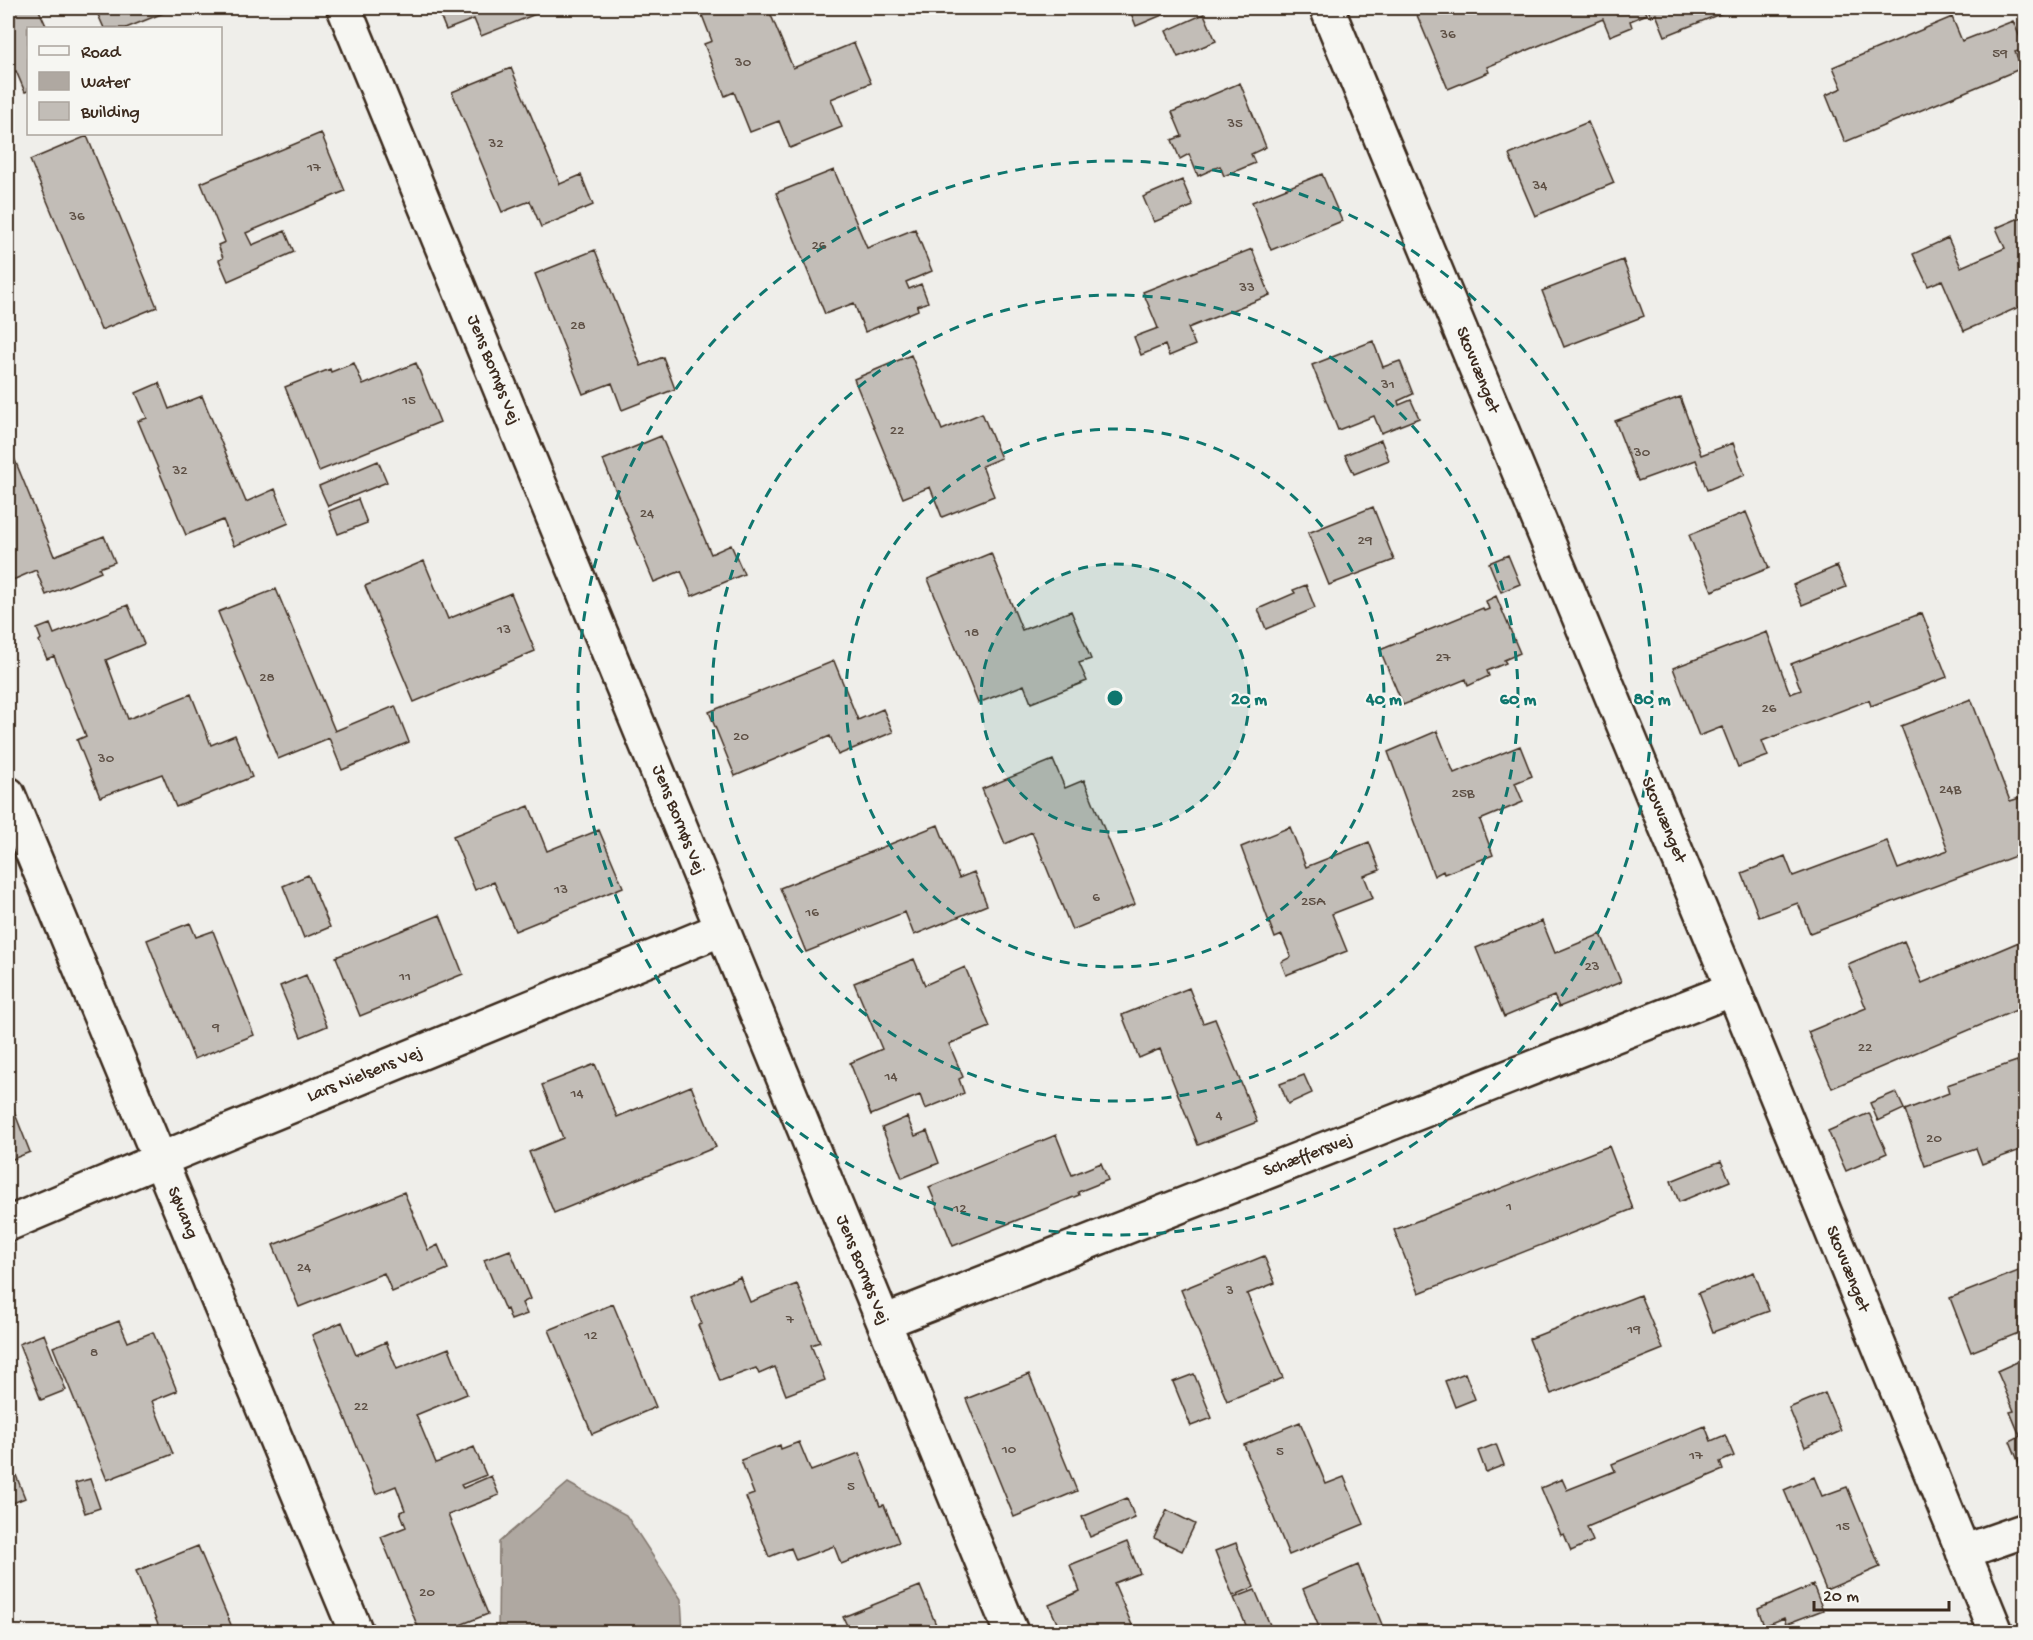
<svg xmlns="http://www.w3.org/2000/svg" width="2033" height="1640" font-family="'Gochi Hand',sans-serif">
<style>
.water{fill:#afa8a1;stroke:#81766d;stroke-width:1.5}
.building{fill:#c2bdb7;stroke:#3b2a1e;stroke-width:1.5}
.lines{fill:none;stroke-linecap:round;stroke-linejoin:round}
.minor-casing{stroke:#3b2a1e;stroke-width:38}
.minor{stroke:#f6f6f2;stroke-width:33}
.ring{fill:none;stroke:#0f766e;stroke-width:3;stroke-dasharray:10 8}
.labels{text-anchor:middle;dominant-baseline:central;stroke-width:4.5;stroke-linejoin:round;paint-order:stroke}
.number-label{font-size:15px;fill:#5d4f44}
.street-label{font-size:18px;fill:#3b2a1e;stroke:#f6f6f2}
.centre{fill:#0f766e;stroke:#f6f6f2;stroke-width:3}
.ring-label{font-size:18px;text-anchor:middle;font-weight:bold;fill:#0f766e;stroke:#f6f6f2;stroke-width:4.5;stroke-linejoin:round;paint-order:stroke}
</style>
<rect width="100%" height="100%" fill="#efeeea"/>
<filter id="ink" filterUnits="userSpaceOnUse"><feTurbulence type="fractalNoise" baseFrequency=".0167" numOctaves="2"/><feDisplacementMap in="SourceGraphic" scale="12" xChannelSelector="R" yChannelSelector="G"/><feConvolveMatrix kernelMatrix="1 2 1 2 8 2 1 2 1" color-interpolation-filters="sRGB"/></filter>
<g filter="url(#ink)">
<path class="water" d="M568,1483l58,32 55,84 2,33h-185l1,-90z"/>
<path class="building" d="M11,8h27l9,20h-19v63l-3,1 -9,-21 -8,3v-65z
M95,8h81l-50,20h-22z
M437,8h105l1,3 -62,25 -7,-17 -28,11z
M706,8h62l25,60 61,-25 17,40 -40,16 11,28 -52,21 -11,-27 -29,11 -16,-40 -9,4 -21,-52 8,-3 -12,-31z
M1129,8h50l-43,18z
M1414,8h230l3,6 -17,7 2,6 -22,9 -7,-17 -116,48 2,5 -41,17z
M1647,8h88l-70,28 -9,-22 -5,2z
M1204,14l12,27 -38,16 -12,-26z
M1952,17l10,24 51,-20 12,28 -10,3 7,16 -177,74 -19,-47 16,-7 -9,-21z
M511,68l49,116 21,-9 12,30 -52,22 -11,-26 -28,11 -50,-120z
M1240,83l26,64 -15,7 4,9 -31,13 -4,-10 -22,10 -9,-22 -9,5 -8,-19 10,-4 -10,-24z
M1588,122l26,61 -79,33 -26,-61z
M321,133l24,58 -99,42 6,12 33,-14 9,21 -66,29 -9,-21 4,-2 -5,-13 7,-3 -24,-59z
M87,136l70,171 -56,23 -71,-170z
M834,170l33,78 48,-19 17,42 -26,11 3,7 12,-5 7,18 -11,4 1,4 -53,22 -11,-29 -29,11 -49,-121z
M1322,174l20,47 -71,29 -19,-48z
M1182,180l11,26 -39,16 -11,-25z
M2024,216l2,3v85l-62,27 -22,-51 -14,6 -15,-32 35,-16 13,29 44,-19 -9,-20z
M1252,249l18,46 -82,33 7,17 -26,11 -4,-11 -24,10 -7,-18 24,-9 -15,-36z
M595,250l46,116 22,-9 12,32 -53,21 -10,-27 -29,11 -48,-120z
M1623,260l21,56 -80,31 -22,-56z
M1373,341l10,26 17,-6 13,33 -15,7 1,4 12,-5 8,18 -38,15 -7,-17 -36,14 -26,-65z
M911,355l31,75 40,-17 19,45 -19,8 12,30 -52,21 -12,-30 -27,11 -49,-119z
M354,363l9,22 53,-22 24,59 -121,49 -34,-84 45,-18 1,3z
M159,383l10,26 33,-13 44,106 29,-13 14,34 -55,23 -11,-26 -37,15 -48,-114 9,-3 -11,-25z
M1680,397l21,58 32,-12 12,32 -38,15 -11,-30 -58,21 -23,-60z
M661,436l50,118 20,-9 13,29 -52,22 -11,-25 -27,11 -51,-122z
M1381,440l8,20 -35,14 -9,-19z
M8,443l46,113 50,-20 11,26 -16,6 2,4 -55,23 -10,-25 -28,12z
M378,461l9,21 -59,24 -9,-20z
M358,499l9,24 -29,11 -9,-23z
M1373,507l21,53 -65,25 -21,-52z
M1746,512l23,56 -57,23 -23,-56z
M991,553l31,77 49,-19 20,48 -12,4 8,18 -56,22 -7,-18 -46,18 -50,-124z
M1508,555l12,29 -19,8 -12,-29z
M424,561l24,58 63,-26 24,58 -121,51 -49,-116z
M1837,566l9,21 -44,18 -9,-20z
M1306,585l9,23 -49,21 -8,-20 37,-16 -2,-3z
M276,589l59,142 60,-25 14,36 -67,28 -13,-32 -51,21 -60,-147z
M1496,596l24,57 -16,7 2,3 -19,8 2,5 -21,10 -2,-7 -63,26 -23,-55 103,-42 1,3 5,-2 -3,-8z
M128,605l16,39 -38,16 22,59 63,-25 20,51 24,-10 17,42 -76,30 -14,-33 -62,23 -23,-57 9,-4 -32,-80 -7,3 -8,-18 2,-2 -4,-10 13,-5 4,10z
M1922,613l25,64 -76,29 -2,-6 -107,41 6,15 -30,11 -16,-40 -23,9 -26,-68 94,-36 23,62 11,-4 -10,-26z
M834,661l24,59 25,-11 10,23 -55,23 -8,-19 -95,40 -26,-64z
M1971,699l39,102 16,-5v56l-216,81 -12,-30 -39,14 -17,-44 43,-17 8,20 94,-35 11,28 50,-19 -47,-124z
M1437,731l17,42 66,-27 12,30 -17,7 8,19 -43,18 13,35 -49,19 -1,-3 -9,5 -46,-124z
M1053,760l12,28 19,-8 51,124 -63,26 -40,-98 -27,12 -23,-55z
M529,806l18,45 52,-21 24,57 -108,44 -21,-49 -19,8 -22,-54z
M938,825l21,53 15,-6 13,33 -73,30 -9,-23 -99,40 -26,-64z
M1290,827l16,40 63,-25 11,28 -16,6 9,22 -41,16 15,37 -61,24 -5,-13 10,-5 -9,-22 -7,3 -34,-91z
M308,875l22,52 -26,11 -21,-52z
M440,915l23,59 -103,42 -24,-59z
M1542,921l13,32 46,-19 20,48 -62,25 -5,-11 -50,21 -28,-69z
M190,923l6,14 17,-6 41,104 -60,24 -47,-119z
M2026,939v67l-194,82 -24,-56 58,-24 -18,-44 56,-23 18,42z
M914,959l11,26 40,-18 25,60 -41,17 14,33 -4,2 5,14 -39,16 -5,-14 -49,20 -21,-52 32,-14 -28,-66z
M306,975l21,51 -26,11 -21,-51z
M1189,988l14,35 12,-4 42,103 -59,23 -38,-96 -21,9 -17,-43z
M2017,1061l9,23v64l-44,16 -6,-16 -51,18 -20,-56 44,-17 -2,-8z
M595,1064l22,53 74,-31 25,61 -162,66 -25,-61 34,-14 -21,-53z
M1304,1075l8,18 -24,11 -8,-20z
M1896,1092l8,17 -26,12 -8,-18z
M8,1096l22,56 -22,9z
M1869,1113l18,40 -41,18 -18,-40z
M907,1117l8,19 12,-5 12,32 -37,15 -20,-50z
M1056,1135l16,40 29,-12 7,17 -30,12 1,3 -126,51 -24,-59z
M1609,1146l24,63 -214,84 -25,-63z
M1721,1161l9,20 -51,21 -8,-21z
M404,1192l24,58 10,-5 10,24 -56,23 -8,-19 -85,34 -26,-62z
M510,1250l20,49 -8,4 5,11 -16,6 -4,-11 -2,1 -21,-50z
M1264,1256l11,27 -28,11 36,84 -56,23 -46,-111z
M2026,1268v62l-55,22 -21,-54z
M1754,1272l15,39 -56,21 -15,-39z
M740,1277l10,25 47,-18 23,58 -9,3 14,35 -39,15 -11,-28 -16,7 -3,-6 -36,13 -22,-56 4,-1 -11,-27z
M1640,1295l23,54 -112,45 -22,-55z
M613,1304l43,103 -64,27 -43,-104z
M119,1321l9,21 25,-10 24,59 -25,10 21,53 -66,26 -54,-133z
M342,1322l14,33 30,-13 11,27 52,-21 18,46 -51,21 20,48 38,-16 12,28 -25,10 2,3 28,-12 8,19 -51,20 40,99 -28,11 3,7h-43l-39,-95 25,-10 -6,-15 5,-2 -9,-24 -20,8 -64,-159z
M44,1334l22,56 -25,10 -22,-56z
M2026,1358v114l-3,1 -13,-32 10,-5 -10,-24 4,-1 -17,-40z
M1465,1373l10,26 -20,8 -10,-26z
M1029,1374l48,117 -63,26 -48,-118z
M1194,1374l18,44 -21,8 -18,-44z
M1825,1393l16,38 -36,16 -16,-39z
M1300,1422l26,62 18,-7 20,47 -75,31 -45,-110z
M1705,1426l6,15 14,-6 9,21 -14,6 3,8 -136,57 6,14 -22,10 -7,-17 -3,1 -20,-47 21,-9 5,11 48,-19 -3,-7z
M799,1442l12,29 48,-18 21,53 4,-1 15,37 -58,22 -7,-18 -38,14 -5,-12 -22,9 -23,-60 8,-3 -13,-34 39,-15 1,4z
M1496,1444l8,21 -18,7 -8,-21z
M10,1460l15,38 -17,7v-44z
M1814,1477l8,19 25,-9 33,80 -54,23 -42,-100z
M90,1479l10,29 -15,5 -10,-30z
M1127,1498l8,20 -45,19 -8,-20z
M1167,1510l28,14 -13,27 -28,-13z
M1127,1542l13,31 -26,10 21,49h-74l-12,-27 31,-14 -10,-26z
M1236,1543l18,44 -21,9 -18,-45z
M198,1546l36,86h-73l-25,-61z
M1358,1565l27,67h-64l-18,-43z
M1813,1585l10,25 -37,14 -2,-6 -20,8 -6,-17z
M920,1586l19,46h-89l-7,-15z
M1255,1590l18,42h-24l-15,-34z"/>
<g class="lines">
<defs>
<path id="minor" d="M344,8l667,1624
M1327,8l406,981 263,643
M8,794l348,838
M8,1224l151,-64 563,-231
M884,1322l849,-333
M1963,1552l63,-22"/>
</defs>
<use href="#minor" class="minor-casing"/>
<use href="#minor" class="minor"/>
</g>
</g>
<circle cx="1115" cy="698" r="134" fill="#0f766e" fill-opacity=".12"/>
<g class="ring">
<circle cx="1115" cy="698" r="134"/>
<circle cx="1115" cy="698" r="269"/>
<circle cx="1115" cy="698" r="403"/>
<circle cx="1115" cy="698" r="537"/>
</g>
<g class="labels">
<g class="number-label">
<text x="1448" y="35">36</text>
<text x="2000" y="54">59</text>
<text x="743" y="63">30</text>
<text x="1235" y="124">35</text>
<text x="496" y="144">32</text>
<text x="314" y="168">17</text>
<text x="1540" y="186">34</text>
<text x="77" y="217">36</text>
<text x="819" y="246">26</text>
<text x="1247" y="288">33</text>
<text x="578" y="326">28</text>
<text x="1388" y="385">31</text>
<text x="409" y="401">15</text>
<text x="897" y="431">22</text>
<text x="1642" y="453">30</text>
<text x="180" y="471">32</text>
<text x="647" y="514">24</text>
<text x="1365" y="541">29</text>
<text x="504" y="630">13</text>
<text x="972" y="633">18</text>
<text x="1443" y="658">27</text>
<text x="267" y="678">28</text>
<text x="1769" y="709">26</text>
<text x="741" y="737">20</text>
<text x="106" y="759">30</text>
<text x="1950" y="790">24B</text>
<text x="1463" y="794">25B</text>
<text x="561" y="890">13</text>
<text x="1096" y="898">6</text>
<text x="1313" y="902">25A</text>
<text x="812" y="913">16</text>
<text x="1592" y="967">23</text>
<text x="405" y="977">11</text>
<text x="216" y="1028">9</text>
<text x="1865" y="1048">22</text>
<text x="891" y="1077">14</text>
<text x="577" y="1094">14</text>
<text x="1219" y="1116">4</text>
<text x="1934" y="1139">20</text>
<text x="1509" y="1207">1</text>
<text x="960" y="1209">12</text>
<text x="304" y="1268">24</text>
<text x="1230" y="1291">3</text>
<text x="790" y="1320">7</text>
<text x="1634" y="1330">19</text>
<text x="591" y="1336">12</text>
<text x="94" y="1353">8</text>
<text x="361" y="1407">22</text>
<text x="1009" y="1450">10</text>
<text x="1280" y="1452">5</text>
<text x="1696" y="1456">17</text>
<text x="851" y="1487">5</text>
<text x="1843" y="1527">15</text>
<text x="427" y="1593">20</text>
</g>
<g class="street-label">
<text transform="translate(493 370) rotate(68)">Jens Bornøs Vej</text>
<text transform="translate(1477 370) rotate(68)">Skovvænget</text>
<text transform="translate(678 820) rotate(68)">Jens Bornøs Vej</text>
<text transform="translate(1663 820) rotate(67)">Skovvænget</text>
<text transform="translate(365 1075) rotate(-22)">Lars Nielsens Vej</text>
<text transform="translate(1308 1156) rotate(-21)">Schæffersvej</text>
<text transform="translate(182 1213) rotate(67)">Søvang</text>
<text transform="translate(1847 1269) rotate(68)">Skovvænget</text>
<text transform="translate(862 1270) rotate(68)">Jens Bornøs Vej</text>
</g>
</g>
<circle cx="1115" cy="698" r="9" class="centre"/>
<g class="ring-label">
<text x="1249" y="704">20 m</text>
<text x="1384" y="704">40 m</text>
<text x="1518" y="704">60 m</text>
<text x="1652" y="704">80 m</text>
</g>
<rect width="2033" height="1640" fill="none" stroke="#f6f6f2" stroke-width="30"/>
<rect x="15" y="15" width="2003" height="1610" fill="none" stroke="#3b2a1e" stroke-width="2" filter="url(#ink)"/>
<rect x="27" y="27" width="195" height="108" fill="#f6f6f2" stroke="#aba49d" stroke-width="1.5"/>
<rect x="39" y="46" width="30" height="9" fill="#f6f6f2" stroke="#aba49d" stroke-width="1.5"/>
<text x="81" y="57" font-size="18" fill="#3b2a1e">Road</text>
<rect x="39" y="72" width="30" height="18" fill="#afa8a1" stroke="#aba49d" stroke-width="1.5"/>
<text x="81" y="87" font-size="18" fill="#3b2a1e">Water</text>
<rect x="39" y="102" width="30" height="18" fill="#c2bdb7" stroke="#aba49d" stroke-width="1.5"/>
<text x="81" y="117" font-size="18" fill="#3b2a1e">Building</text>
<path d="M1814 1601v9h135v-9" fill="none" stroke="#3b2a1e" stroke-width="3"/>
<text x="1823" y="1601" font-size="18" fill="#3b2a1e" stroke="#f6f6f2" stroke-width="4.5" paint-order="stroke">20 m</text>
</svg>
